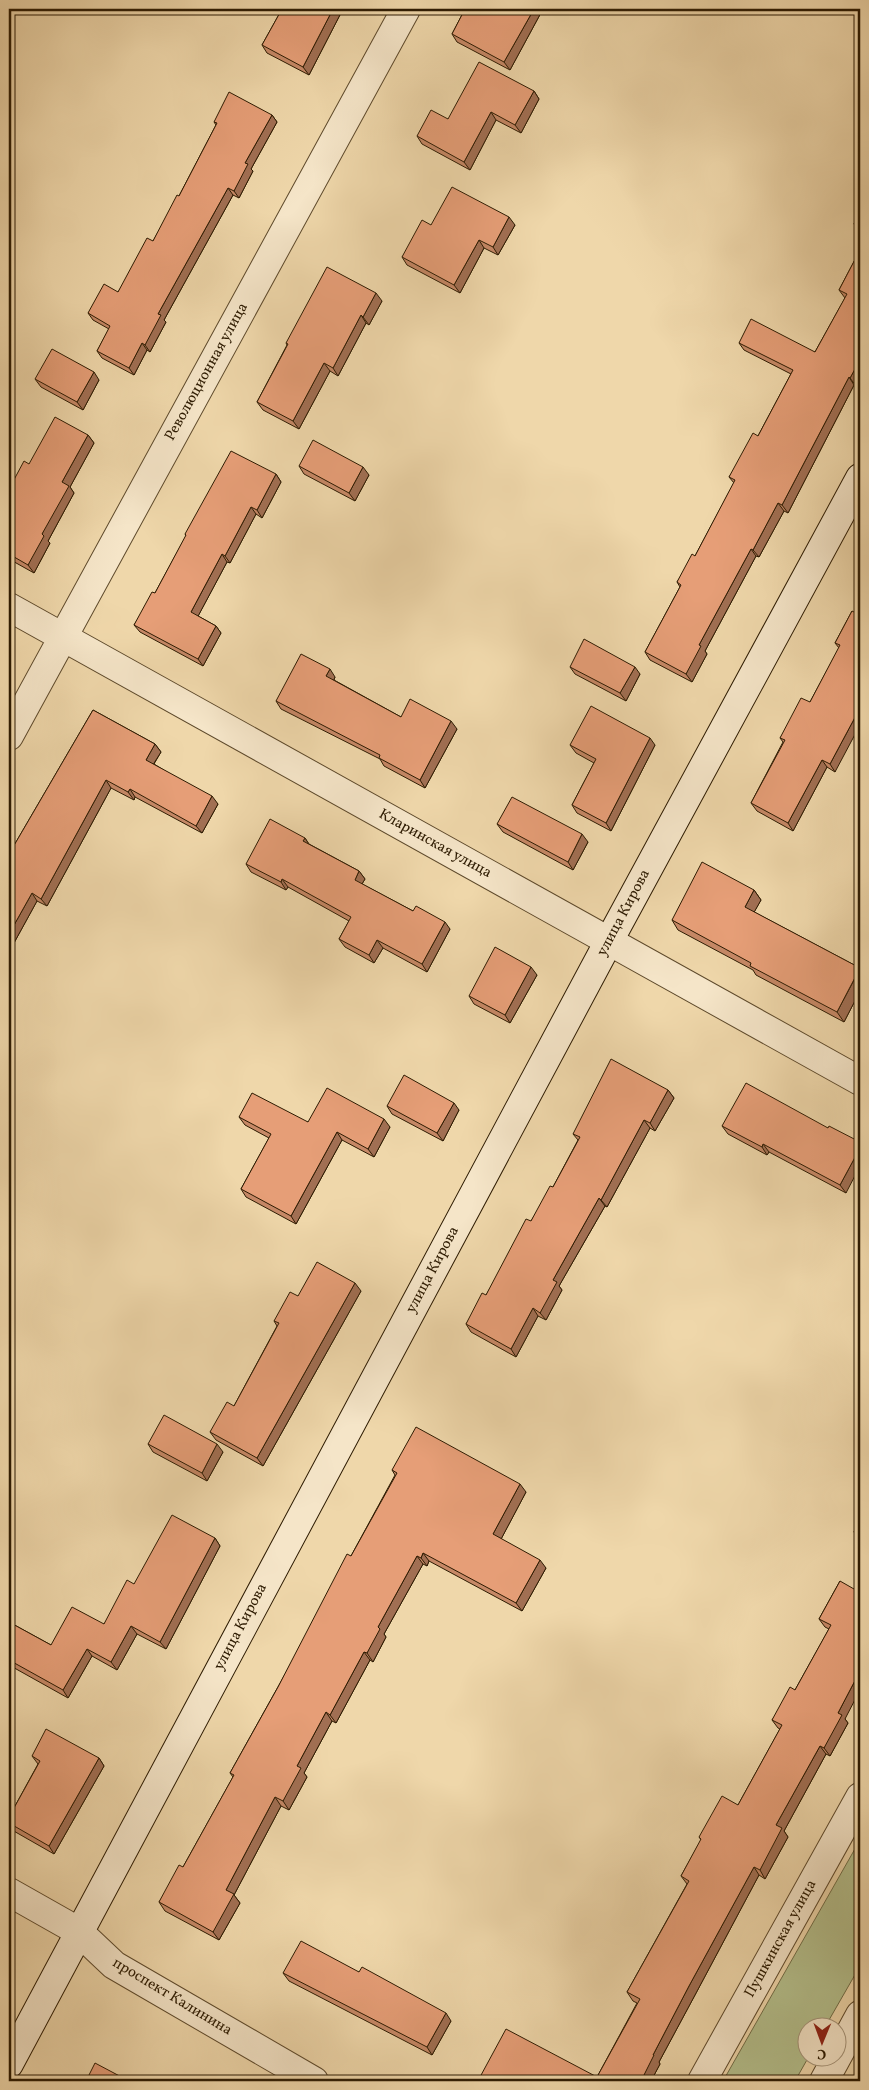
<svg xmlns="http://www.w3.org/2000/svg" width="869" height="2090" font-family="Vollkorn,serif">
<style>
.green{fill:#b4bf8c;stroke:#706d47}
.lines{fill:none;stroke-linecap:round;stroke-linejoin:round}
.street-casing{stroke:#5e4a2c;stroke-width:30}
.secondary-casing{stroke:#2d1b02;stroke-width:30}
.street{stroke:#f5e5c8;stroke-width:28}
.secondary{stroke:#f5e5c8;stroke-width:28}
.wall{fill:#c68866;stroke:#2d1b02}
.shaded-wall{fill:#a16f53;stroke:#2d1b02}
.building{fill:#e69e77;stroke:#2d1b02}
.labels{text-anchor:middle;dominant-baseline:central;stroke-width:4;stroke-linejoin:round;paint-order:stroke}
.street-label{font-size:15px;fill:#2d1b02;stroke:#f5e5c8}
</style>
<rect width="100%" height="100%" fill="#efd7aa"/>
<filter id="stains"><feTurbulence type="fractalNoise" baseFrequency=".004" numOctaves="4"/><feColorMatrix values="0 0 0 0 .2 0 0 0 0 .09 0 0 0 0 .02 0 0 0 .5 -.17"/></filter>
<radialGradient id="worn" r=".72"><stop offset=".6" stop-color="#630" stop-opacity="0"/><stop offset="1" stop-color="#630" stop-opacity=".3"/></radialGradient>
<path class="green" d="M860,1840v126l-35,61 -19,1v30h2l-13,23h-72z"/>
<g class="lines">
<defs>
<path id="street" d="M9,607l851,474
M9,736l397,-727
M9,1892l69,39 36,34 200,116
M702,2081l158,-284
M824,2081l36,-66"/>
<path id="secondary" d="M9,2064l600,-1123 251,-463"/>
</defs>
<use href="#street" class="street-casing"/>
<use href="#secondary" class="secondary-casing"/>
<use href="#street" class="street"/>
<use href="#secondary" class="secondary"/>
</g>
<path class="wall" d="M282,9h61l-34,66 -42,-22 -5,-8z
M465,9h78l-33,61 -53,-28 -5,-8z
M534,91l5,8 -18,34 -25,-13 -26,50 -48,-26 -5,-8 31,-17z
M272,115l5,7 -26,47 2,2 -14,27 -6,-3 -69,125 2,2 -16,30 -3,-2 -13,25 -32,-17 -5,-7 12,-22 -16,-9 -5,-7 30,-21 35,-51 26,-45 37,-71 -2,-3z
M860,212v20l-6,-8z
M431,225h84l-17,30 -14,-7 -24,45 -53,-28 -5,-8z
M860,250l-4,136 -2,-1 -66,128 -4,-2 -25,46 -3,-1 -51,95 2,3 -15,28 -42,-22 -5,-8 35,-65 -3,-5 18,-26 39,-73 -5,-6 29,-41 33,-62 -47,-24 -5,-7 76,9 30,-54 -6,-8z
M382,301l-13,24 -3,-2 -28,53 -8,-5 -31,58 -36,-19 -6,-8 30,-57 -1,-2z
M35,379l64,1 -16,30 -42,-23z
M88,435l6,8 -24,44 4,6 -26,48 2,2 -16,30 -25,-14v-70l20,-25z
M299,466l70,9 -14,26 -51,-27z
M276,474l5,8 -19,36 -6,-4 -26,49 -3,-1 -29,54 18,10 5,7 -18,33 -63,-34 -6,-7 21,-32 31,-57 -1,-2z
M852,611l-17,161 -8,-5 -34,64 -36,-20 -6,-8 32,-61 -3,-4 30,-36 29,-54 -4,-5z
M570,667l70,7 -14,27 -51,-27z
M335,677l-1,3 67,37 56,12 -32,59 -41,-22 -4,-7 -99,-50 -5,-8z
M93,710l62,34 6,8 -7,12 64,40 -16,29 -67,-36 -1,3 -23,-12 -64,118 -10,-5 -28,51v-98z
M570,745h85l-44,86 -34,-18 -5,-8 22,-42 -18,-10z
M497,824l91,18 -15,28 -70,-38z
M305,838l4,6 50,27 6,8 -3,5 51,27 37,18 -23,43 -44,-24 -9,15 -29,-16 -6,-8 10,-18 -61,-34 -2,3 -35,-18 -5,-8z
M754,890l7,10 -7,12 106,56v23l-16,31 -88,-47 -3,-5 -75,-40 -6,-10z
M537,975l-27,48 -36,-19 -5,-8z
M668,1090l6,8 -19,33 -5,-3 -43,79 -2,-1 -46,80 3,4 -16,30 -8,-4 -22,41 -45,-25 -5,-8 20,-29 45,-74 22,-34 25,-47 -5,-6z
M387,1106l72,4 -16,31 -51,-27z
M239,1117l69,5 82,5 -16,30 -32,-17 -46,84 -50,-27 -5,-8 28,-51 -24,-13z
M722,1126l106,2 18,65 -77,-41 -2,3 -39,-21z
M361,1291l-98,175 -47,-26 -6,-8 24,-26 43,-80 -3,-5 24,-25z
M148,1444l75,8 -16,29 -54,-29z
M392,1470l134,22 -25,47 45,29 -24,43 -93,-50 -2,5 -4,-2 -39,70 2,3 -13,25 -3,-2 -34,63 -4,-2 -28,52 3,4 -18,33 -8,-4 -47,89 6,8 -21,37 -54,-29 -6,-9 24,-35 50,-90 -3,-4 121,-217 44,-81z
M860,1521v19l-6,-8z
M215,1538l5,8 -54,103 -29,-15 -20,36 -25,-14 -24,42 -59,-33v-43l42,23 53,-21 30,-40z
M840,1581l5,138 3,4 -18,33 -4,-2 -42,77 4,6 -23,42 -6,-4 -64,120 -36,67 1,2 -9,17h-168l-3,-4h117l40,-74 -4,-2 -6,-9 60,-108 -6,-8 20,-36 -2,-3 39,-32 42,-76 -2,-1 -6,-8 23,-30 34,-61 -4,-2 -6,-8z
M32,1756l67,2 5,8 -50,88 -42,-24 -3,-4v-9l29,-53z
M359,1972l92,49 -19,34 -143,-74 -6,-8z"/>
<path class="shaded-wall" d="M333,9h10l-34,66 -6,-8z
M534,9h9l-33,61 -6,-8z
M534,91l5,8 -18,34 -6,-8z
M491,112l5,8 -26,50 -6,-8z
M272,115l5,7 -26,47 2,2 -14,27 -5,-7 11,-28z
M228,188l5,7 -69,125 2,2 -16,30 -5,-7 13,-31z
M509,217l6,8 -17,30 -5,-8z
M479,240l5,8 -24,45 -6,-8z
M376,293l6,8 -13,24 -6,-8z
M361,315l5,8 -28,53 -5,-8z
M142,343l5,7 -13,25 -5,-7z
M860,360v18l-4,8 -6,-8z
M324,363l6,8 -31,58 -6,-8z
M94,372l5,8 -16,30 -6,-8z
M849,377l5,8 -66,128 -6,-8z
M88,435l6,8 -24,44 4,6 -26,48 2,2 -16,30 -6,-8 14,-31 20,-52z
M363,467l6,8 -14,26 -6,-8z
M276,474l5,8 -19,36 -5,-8z
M778,503l6,8 -25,46 -6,-7z
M251,507l5,7 -26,49 -5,-7z
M751,549l5,7 -51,95 2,3 -15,28 -6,-8 13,-29z
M222,554l5,8 -31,58 -5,-8z
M216,626l5,7 -18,33 -5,-7z
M635,667l5,7 -14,27 -6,-8z
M330,669l5,8 -3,7 -6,-8z
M860,708v17l-25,47 -5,-8z
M451,721l6,8 -32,59 -5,-8z
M650,738l5,7 -44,86 -5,-8z
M155,744l6,8 -10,16 -5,-8z
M822,760l5,7 -34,64 -5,-8z
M106,780l5,8 -64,118 -6,-7z
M130,789l5,8 -1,3 -6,-8z
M212,796l6,8 -16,29 -6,-7z
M582,834l6,8 -15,28 -5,-8z
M305,838l5,8 -7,-5z
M359,871l6,8 -5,8 -5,-7z
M282,879l6,8 -2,3 -5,-8z
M754,890l7,10 -9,16 -7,-9z
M32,893l5,8 -28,51v-18z
M445,922l5,7 -23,43 -5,-8z
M377,940l6,8 -9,15 -5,-8z
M531,967l6,8 -27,48 -5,-8z
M860,969v22l-16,31 -7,-10z
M668,1090l6,8 -19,33 -5,-8z
M454,1103l5,7 -16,31 -6,-8z
M384,1119l6,8 -16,30 -6,-8z
M644,1120l6,8 -43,79 -6,-7z
M337,1132l5,8 -46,84 -5,-8z
M763,1144l6,8 -2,3 -5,-8z
M860,1148v18l-14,27 -6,-8z
M599,1198l6,8 -46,80 3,4 -16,30 -6,-7 13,-33z
M355,1283l6,8 -98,175 -6,-8z
M533,1308l5,8 -22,41 -5,-8z
M217,1444l6,8 -16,29 -5,-8z
M520,1484l6,8 -27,51 -6,-9z
M215,1538l5,8 -54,103 -6,-7z
M423,1553l6,8 -2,5 -6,-8z
M417,1556l6,8 -39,70 2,3 -13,25 -6,-9 11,-26z
M540,1560l6,8 -24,43 -6,-8z
M131,1626l6,8 -20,36 -6,-8z
M87,1649l5,7 -24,42 -5,-8z
M364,1652l6,8 -34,63 -6,-8z
M860,1671v19l-15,29 3,4 -18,33 -6,-8 14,-35z
M326,1712l6,9 -28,52 3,4 -18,33 -6,-9 14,-35z
M820,1746l6,8 -42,77 4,6 -23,42 -5,-9 16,-45z
M99,1758l5,8 -50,88 -5,-8z
M275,1797l6,9 -47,89 6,8 -21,37 -6,-8 13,-42z
M754,1867l5,8 -64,120 -36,67 1,2 -9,17h-10l12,-26 36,-69z
M446,2013l5,8 -19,34 -5,-8z"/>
<path class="building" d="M282,9h51l-30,58 -41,-22z
M465,9h69l-30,53 -52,-28z
M479,62l55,29 -19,34 -24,-13 -27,50 -47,-26 14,-26 17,9z
M229,92l43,23 -27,48 3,1 -14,27 -6,-3 -70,126 3,1 -16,30 -3,-2 -13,25 -32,-17 13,-25 -22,-13 16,-29 14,8 29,-54 6,3 24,-46 2,1 38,-73 -3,-1z
M452,187l57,30 -16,30 -14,-7 -25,45 -52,-28 20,-37 9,5z
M860,212v16l-6,-4z
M860,250v110l-10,18 -1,-1 -67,128 -4,-2 -25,47 -2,-1 -52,96 2,1 -15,28 -41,-22 36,-67 -4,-3 15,-28 3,2 40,-76 -6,-3 24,-44 5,3 35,-66 -54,-27 12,-24 64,33 32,-58 -8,-4z
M327,267l49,26 -13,24 -2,-2 -28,53 -9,-5 -31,58 -36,-19 31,-58 -2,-1z
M52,349l42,23 -17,30 -42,-23z
M55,417l33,18 -26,47 7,4 -27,48 2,2 -16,29 -19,-11v-65l15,-28 5,3z
M313,440l50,27 -14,26 -50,-27z
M231,451l45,23 -19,36 -6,-3 -26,49 -3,-2 -31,58 25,14 -18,33 -64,-34 18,-33 3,1 31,-58 -1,-1z
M852,611l8,4v-1v94l-30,56 -8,-4 -34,63 -37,-20 34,-63 -5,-2 21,-40 9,4 30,-57 -5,-2z
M584,639l51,28 -15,26 -50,-26z
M301,654l29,15 -4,7 75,41 9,-18 41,22 -31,59 -41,-22 1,-3 -104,-54z
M591,706l59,32 -44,85 -34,-18 24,-46 -26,-14z
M93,710l62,34 -9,16 66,36 -16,30 -66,-37 -2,3 -22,-12 -65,119 -9,-6 -23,41v-80z
M512,797l70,37 -14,28 -71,-38z
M270,819l35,19 -2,3 56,30 -4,9 58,31 3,-5 29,16 -23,42 -45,-24 -8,15 -30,-16 12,-22 -69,-38 -1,3 -35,-18z
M702,862l52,28 -9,17 115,61 -23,44 -87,-46 1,-3 -79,-43z
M495,947l36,20 -26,48 -36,-19z
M611,1059l57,31 -18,33 -6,-3 -43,80 -2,-2 -46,82 4,2 -17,31 -7,-5 -22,41 -45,-25 16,-31 4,2 40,-76 5,2 19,-35 3,1 27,-50 -7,-3z
M404,1075l50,28 -17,30 -50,-27z
M746,1083l82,45 1,-2 31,16v6l-20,37 -77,-41 -1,3 -40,-21z
M327,1088l57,31 -16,30 -31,-17 -46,84 -50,-27 30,-55 -32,-17 13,-24 56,29z
M317,1262l38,21 -98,175 -47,-26 17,-30 7,4 45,-83 -5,-2 16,-29 8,4z
M164,1415l53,29 -15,29 -54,-29z
M416,1427l104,57 -27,50 47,26 -24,43 -93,-50 -2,5 -4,-2 -39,71 2,2 -13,24 -3,-1 -34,63 -4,-3 -29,54 4,2 -18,33 -8,-4 -49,93 8,4 -21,38 -54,-30 20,-37 4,2 51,-92 -4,-2 48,-86 69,-133 4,2 46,-83 -5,-3z
M172,1515l43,23 -55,104 -29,-16 -20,36 -24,-13 -24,41 -54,-30v-38l42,23 21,-38 32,17 23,-44 7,4z
M860,1521v14l-6,-3z
M860,1577v94l-22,42 4,2 -18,33 -4,-2 -44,79 6,3 -22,42 -6,-3 -65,119 -36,69h1l-13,26h-153l-8,-4 26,-48 91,48 43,-78 -13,-7 62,-111 -8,-5 20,-37 -2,-2 23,-41 16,9 44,-80 -10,-5 18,-33 5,3 36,-65 -12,-6 21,-38 14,8z
M46,1729l53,29 -50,88 -40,-23v-6l31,-56 -8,-5z
M301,1941l58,31 3,-5 84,46 -19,34 -144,-74z
M95,2063l34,18h-43z"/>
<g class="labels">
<g class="street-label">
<text transform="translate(207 372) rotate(-61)">Революционная улица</text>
<text transform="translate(435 844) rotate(29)">Кларинская улица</text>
<text transform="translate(624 913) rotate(-62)">улица Кирова</text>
<text transform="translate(433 1270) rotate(-62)">улица Кирова</text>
<text transform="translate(241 1627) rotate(-62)">улица Кирова</text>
<text transform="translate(781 1939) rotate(-61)">Пушкинская улица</text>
<text transform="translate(172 1997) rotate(31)">проспект Калинина</text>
</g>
</g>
<rect width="869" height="2090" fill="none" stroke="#efd7aa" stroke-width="30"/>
<rect x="10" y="10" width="849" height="2070" fill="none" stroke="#2d1b02" stroke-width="2.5"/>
<rect x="15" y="15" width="839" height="2060" fill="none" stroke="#2d1b02"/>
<g transform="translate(822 2042) rotate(181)"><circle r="24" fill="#f5e5c8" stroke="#a59479"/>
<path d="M0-4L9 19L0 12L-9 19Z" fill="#8f2418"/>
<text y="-8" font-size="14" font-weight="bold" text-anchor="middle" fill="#2d1b02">С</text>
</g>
<rect width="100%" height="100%" filter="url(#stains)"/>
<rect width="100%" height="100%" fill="url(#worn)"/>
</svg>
